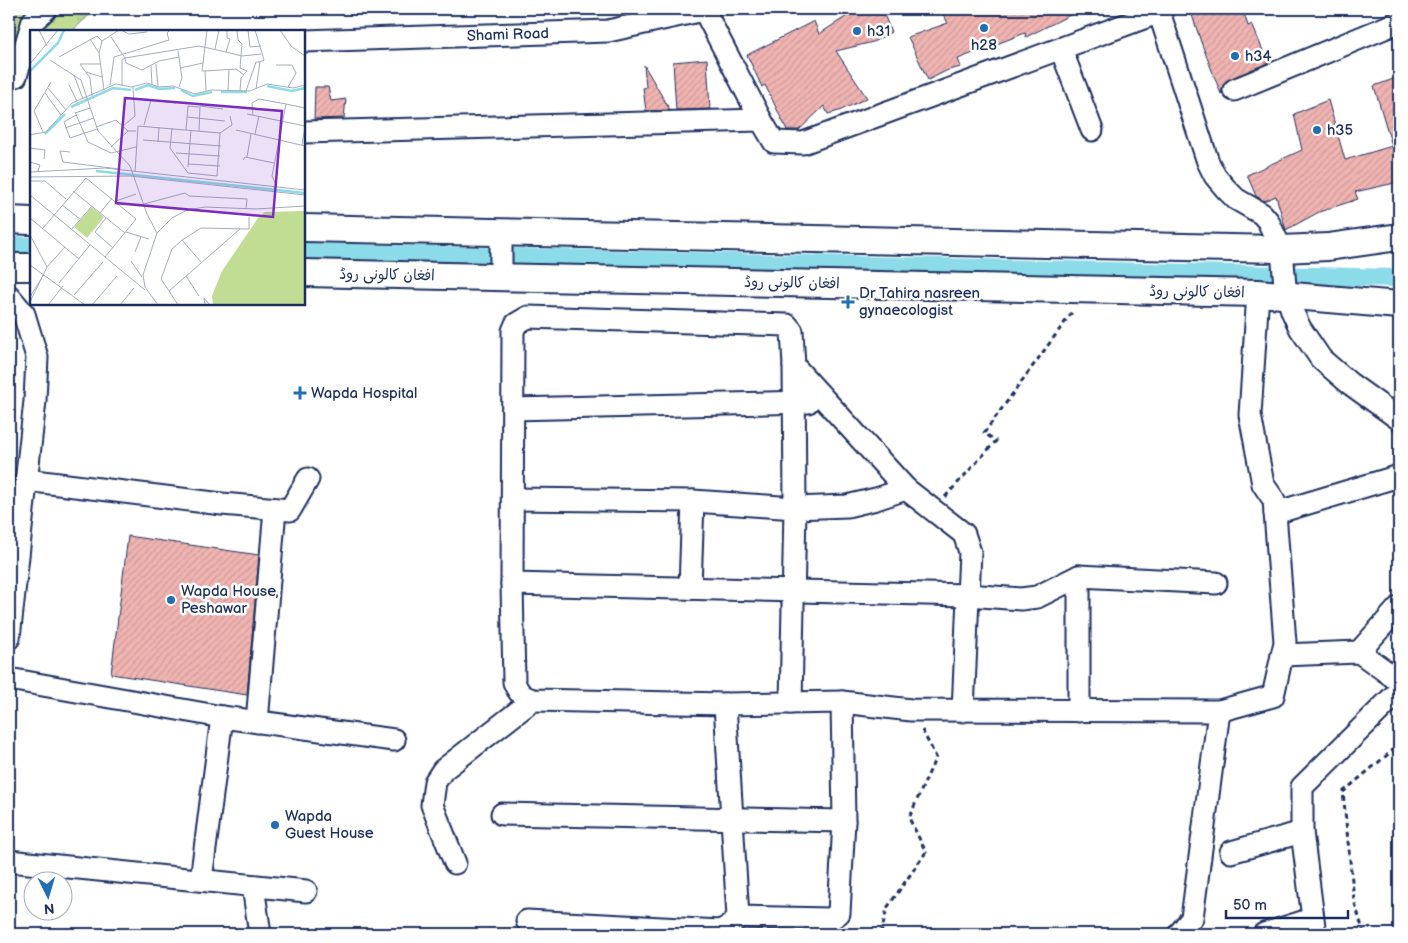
<svg xmlns="http://www.w3.org/2000/svg" width="1408" height="943" font-family="'Balsamiq Sans','Playpen Sans Arabic',sans-serif">
<style>
.grass{fill:url(#grass-tufts);stroke:#6e8678}
.lines{fill:none;stroke-linecap:round;stroke-linejoin:round}
.canal{stroke:#8cdbe9;stroke-width:18}
.building{fill:url(#building-hatch);stroke:#1b2f5e}
.minor-casing{stroke:#1b2f5e;stroke-width:25}
.major-casing{stroke:#1b2f5e;stroke-width:30}
.path{stroke:#1b2f5e;stroke-width:3;stroke-dasharray:5 4;stroke-linecap:butt}
.minor{stroke:#fff;stroke-width:21}
.major{stroke:#fff;stroke-width:26}
.poi-dot{fill:#1f6fb2;stroke:#fff;stroke-width:2}
.labels{text-anchor:middle;dominant-baseline:central;stroke-width:5;stroke-linejoin:round;paint-order:stroke}
.poi-label{font-size:15px;fill:#1b2f5e;stroke:#fff;text-anchor:start}
.street-label{font-size:15px;fill:#1b2f5e;stroke:#fff}
.inset-river{fill:none;stroke:#8cdbe9;stroke-width:2.5}
.inset-road{fill:none;stroke:#a4acbf;stroke-width:1}
.view{fill:#7b2cbf;fill-opacity:0.15;stroke:#7b2cbf;stroke-width:2.5}
.inset-edge{fill:none;stroke:#1b2f5e;stroke-width:2.5}
</style>
<defs>
<pattern id="grass-tufts" width="24" height="20" patternUnits="userSpaceOnUse" patternTransform="scale(1.25)"><rect width="24" height="20" fill="#c1dc93"/><path d="M3 7l-1-3M5 7V3M7 7l1-3M15 17l-1-3M17 17v-4M19 17l1-3" fill="none" stroke="#a5bd81"/></pattern>
<pattern id="building-hatch" width="6" height="6" patternUnits="userSpaceOnUse" patternTransform="scale(1.25)"><rect width="6" height="6" fill="#f0b4b1"/><path d="M-1 1l2-2M0 6l6-6M5 7l2-2" fill="none" stroke="#cd9b9b"/></pattern>
</defs>
<rect width="100%" height="100%" fill="#fff"/>
<filter id="ink" filterUnits="userSpaceOnUse"><feTurbulence type="fractalNoise" baseFrequency=".02" numOctaves="2"/><feDisplacementMap in="SourceGraphic" scale="10" xChannelSelector="R" yChannelSelector="G"/><feConvolveMatrix kernelMatrix="1 2 1 2 8 2 1 2 1" color-interpolation-filters="sRGB"/></filter>
<g filter="url(#ink)">
<path class="grass" d="M9,9h87l-24,22h-41v9l-22,5z"/>
<g class="lines">
<path class="canal" d="M9,245l22,1
M304,252l1095,26"/>
</g>
<path class="building" d="M858,9h24l9,23 -18,10 -37,9 31,47 -28,13 -11,3 -4,-8 -25,24h-12l-22,-45 -3,2 -15,-32 67,-34 5,13z
M940,9h142l-56,28 -1,-4 -67,26 3,8 -13,3 -20,10 -20,-43 40,-14z
M1190,9h53l5,17 4,-2 16,39 -39,16 -5,4 -3,11 -20,-52z
M707,59l3,50 -34,1 -3,-48z
M644,65l26,45 -24,1 -3,-23 3,-1z
M1399,77v105l-44,10 3,7 -39,13 -33,18 -10,-34 -12,5 -8,-5 -9,-21 55,-25 -8,-36 34,-14 17,60 47,-14 -18,-60z
M315,87h13l3,14 15,-2 -2,19 -30,1z
M128,536l131,19 -12,140 -136,-21z"/>
<g class="lines">
<defs>
<g id="minor">
<path d="M1158,9l50,153 7,14 11,13 10,10 26,15 6,7 13,28 2,13 2,24 7,25 8,17 21,31 28,24 50,36"/>
<path d="M704,10l57,110"/>
<path id="s1" d="M304,41l304,-10 100,-22"/>
<path d="M1061,49l31,81"/>
<path d="M16,76l17,-55 13,-12"/>
<path d="M1234,90l165,-68"/>
<path d="M304,132l457,-12 13,22 29,1 357,-131"/>
<path d="M501,277v-44"/>
<path d="M9,296l15,18 13,43 -2,44 -26,237"/>
<path d="M513,409l295,-7"/>
<path d="M26,480l196,24 68,6 18,-31"/>
<path d="M513,499l180,2 102,7 52,-2 29,-7 30,-10"/>
<path d="M1275,513l124,-37"/>
<path d="M512,584l456,11 53,4 16,-2 42,-21 137,7"/>
<path d="M690,588l3,-87"/>
<path d="M1359,652l40,29"/>
<path d="M1282,655l77,-3 40,-45"/>
<path d="M9,679l213,38 172,23"/>
<path d="M791,703l4,-195 -1,-142"/>
<path d="M963,711l7,-159 -6,-18 -58,-45 -112,-123 -2,-35 -5,-6 -259,-8 -12,7 -3,7 -1,253 2,98c4,10 8,15 19,18l192,4 117,-2 69,8 308,1 54,-15 12,-54 -11,-142 -11,-16 -13,-69 8,-122"/>
<path d="M1079,711v-135"/>
<path d="M257,722l18,-213"/>
<path d="M502,814l342,7"/>
<path d="M1231,852l71,-20"/>
<path d="M9,861l297,30"/>
<path d="M455,863l-23,-58 3,-23 8,-12 90,-70"/>
<path d="M201,880l21,-163"/>
<path d="M253,886l7,48"/>
<path d="M738,917l93,2 8,-6 5,-92 -2,-119"/>
<path d="M527,921l193,10 10,-5 8,-9 -13,-213"/>
<path d="M1179,934l13,-16 27,-207"/>
<path d="M1264,934l48,-15"/>
<path d="M1315,934l-13,-102v-45l97,-96"/>
</g>
<path id="major" d="M9,220l22,1
M304,228l977,21 47,-2 71,-10
M9,267h22
M304,273l954,20 141,12"/>
</defs>
<use href="#minor" class="minor-casing"/>
<use href="#major" class="major-casing"/>
<path class="path" d="M945,497l51,-56 -12,-8 89,-122
M881,934l6,-26 39,-56 -17,-34 27,-61 -15,-29
M1364,934l-10,-34 -11,-108 56,-47"/>
<use href="#minor" class="minor"/>
<use href="#major" class="major"/>
</g>
</g>
<g class="poi-dot">
<circle cx="984" cy="28" r="5"/>
<circle cx="857" cy="31" r="5"/>
<circle cx="1235" cy="56" r="5"/>
<circle cx="1317" cy="130" r="5"/>
<path d="M845.5 294.5h5v5h5v5h-5v5h-5v-5h-5v-5h5z"/>
<path d="M297.5 385.5h5v5h5v5h-5v5h-5v-5h-5v-5h5z"/>
<circle cx="171" cy="600" r="5"/>
<circle cx="275" cy="825" r="5"/>
</g>
<g class="labels">
<g class="poi-label">
<text x="867" y="31">h31</text>
<text x="984" y="45" text-anchor="middle">h28</text>
<text x="1245" y="56">h34</text>
<text x="1327" y="130">h35</text>
<text x="859" y="293">Dr Tahira nasreen<tspan x="859" dy="17">gynaecologist</tspan></text>
<text x="311" y="393">Wapda Hospital</text>
<text x="181" y="591">Wapda House,<tspan x="181" dy="17">Peshawar</tspan></text>
<text x="285" y="816">Wapda<tspan x="285" dy="17">Guest House</tspan></text>
</g>
<g class="street-label">
<text stroke="none"><textPath href="#s1" startOffset="204">Shami Road</textPath></text>
<text transform="translate(387 275) rotate(1)">افغان کالونی روڈ</text>
<text transform="translate(792 283) rotate(1)">افغان کالونی روڈ</text>
<text transform="translate(1197 292) rotate(1)">افغان کالونی روڈ</text>
</g>
</g>
<g transform="translate(30 30)">
<rect width="275" height="275" fill="#fff"/>
<path d="M62,177l12,10 -17,21 -13,-11zM275,181v94h-92l-1,-9 10,-25 36,-53 7,-6z" fill="#c1dc93"/>
<path class="inset-river" d="M0,41l28,-28 6,-13M237,56l25,5 13,-3M105,60l13,-5 11,4 16,-1M151,60l12,6 19,-4M191,62h26M41,77l42,-19 18,2M15,104l20,-20M66,141l209,22"/>
<path class="inset-road" d="M9,0l8,16M91,0l8,4 18,-2M207,0l1,10 4,4 -2,24 7,3 -6,7 -1,13M218,0l2,17 11,-1M225,0l9,30 -4,2 -4,27M250,0l11,16 14,10M81,7l14,21 74,-12 27,6 4,-13 -3,-1v-8M60,9l9,14 5,37M185,19l4,-19M148,21l4,27 -3,9M196,22l16,4 19,-2M69,23l3,-12 17,-11M29,27l38,-21 5,5M95,28l1,5 16,7 17,-9 20,-4M20,30l31,20 17,51 32,35 17,48 10,19M0,34l28,-34M126,34l2,23M246,35h16l4,8 -8,14M121,36l1,19M150,38l23,-5M175,41l31,-2 8,6M56,42l16,5M44,45l9,24M39,55l8,16M80,55l4,-28 55,-17 -2,-7 3,-3M92,55v-25l3,-2M18,58l18,22M176,61l-1,-20h-3l5,-41M198,61l1,-22M216,61l10,-29h4M15,63l16,22M62,66l-2,-18 -10,-14h20M45,82l13,30 23,11 25,-6M45,83l15,-5M217,84l58,12M46,85l-12,7 6,16 27,-9M223,85l-1,-12 7,-4 27,5M157,87l38,4M114,95l7,-25 25,3M93,96l12,-10 -2,-29M66,97l20,-7 12,11M35,98l29,-10M142,98l-2,20 18,25 29,3 3,-43M156,100l2,-24 11,1M206,100l69,16M169,101l1,-25 23,3M13,102l-9,-21 17,-29M225,104l4,-18M0,105l16,-3 26,-29 44,-19 15,3 16,-4 12,4 14,-1 22,8 16,-4 39,1 17,-7 26,4 12,-3M113,110l78,6M128,112l1,-15M272,115l3,-18M81,117l17,-16h8M0,118l15,2 -1,9M40,122l-10,-1 3,11 56,7M146,123l44,3M217,127l4,-23M213,130l2,-3 29,6M0,132l10,3 -2,6M158,134l32,2M158,137l3,-37M0,142l75,-4 200,22M105,142l3,-46 82,7 12,-8 -2,-9M0,147l100,-1 175,19M0,151h15l21,18M247,157l-5,-11 14,-72 19,4M43,161l52,42M0,165l115,95M86,171l20,-7M114,174l41,-11 4,3 58,3 -1,10M32,175l18,14M70,183l12,-15M0,188l49,41M76,188l-11,14 18,16M13,198l43,-50 50,41 -31,38M42,199l20,-23M96,202l23,7M0,205l17,32 -17,35M152,210l19,22M105,222l6,-15M101,231l11,16M0,235l55,40M17,237l18,-20M156,246l13,20M29,253l31,-38M139,261l-8,-12 11,-30 10,-9 19,-12 48,1v-12M44,265l29,-33M0,267l14,-23M18,275l15,-19M62,275l25,-29M90,275l14,-17M128,275l-13,-18 -2,-12 14,-42 15,-15 15,-8 18,-3 51,2 49,-3M148,275l-9,-14 71,-62M175,275l-1,-7 6,7"/>
<path class="view" d="M95,68l157,13 -9,106 -157,-14z"/>
<rect width="275" height="275" class="inset-edge"/>
</g>
<rect width="1408" height="943" fill="none" stroke="#fff" stroke-width="30"/>
<rect x="15" y="15" width="1378" height="913" fill="none" stroke="#1b2f5e" stroke-width="2" filter="url(#ink)"/>
<g transform="translate(48 896) rotate(175)"><circle r="24" fill="#ffffff" stroke="#a4acbf"/>
<path d="M0-4L9 19L0 12L-9 19Z" fill="#1f6fb2"/>
<text y="-8" font-size="14" font-weight="bold" text-anchor="middle" fill="#1b2f5e">N</text>
</g>
<path d="M1226 910v8h122v-8" fill="none" stroke="#1b2f5e" stroke-width="2.5"/>
<text x="1233" y="910" font-size="15" fill="#1b2f5e" stroke="#ffffff" stroke-width="4" paint-order="stroke">50 m</text>
</svg>
